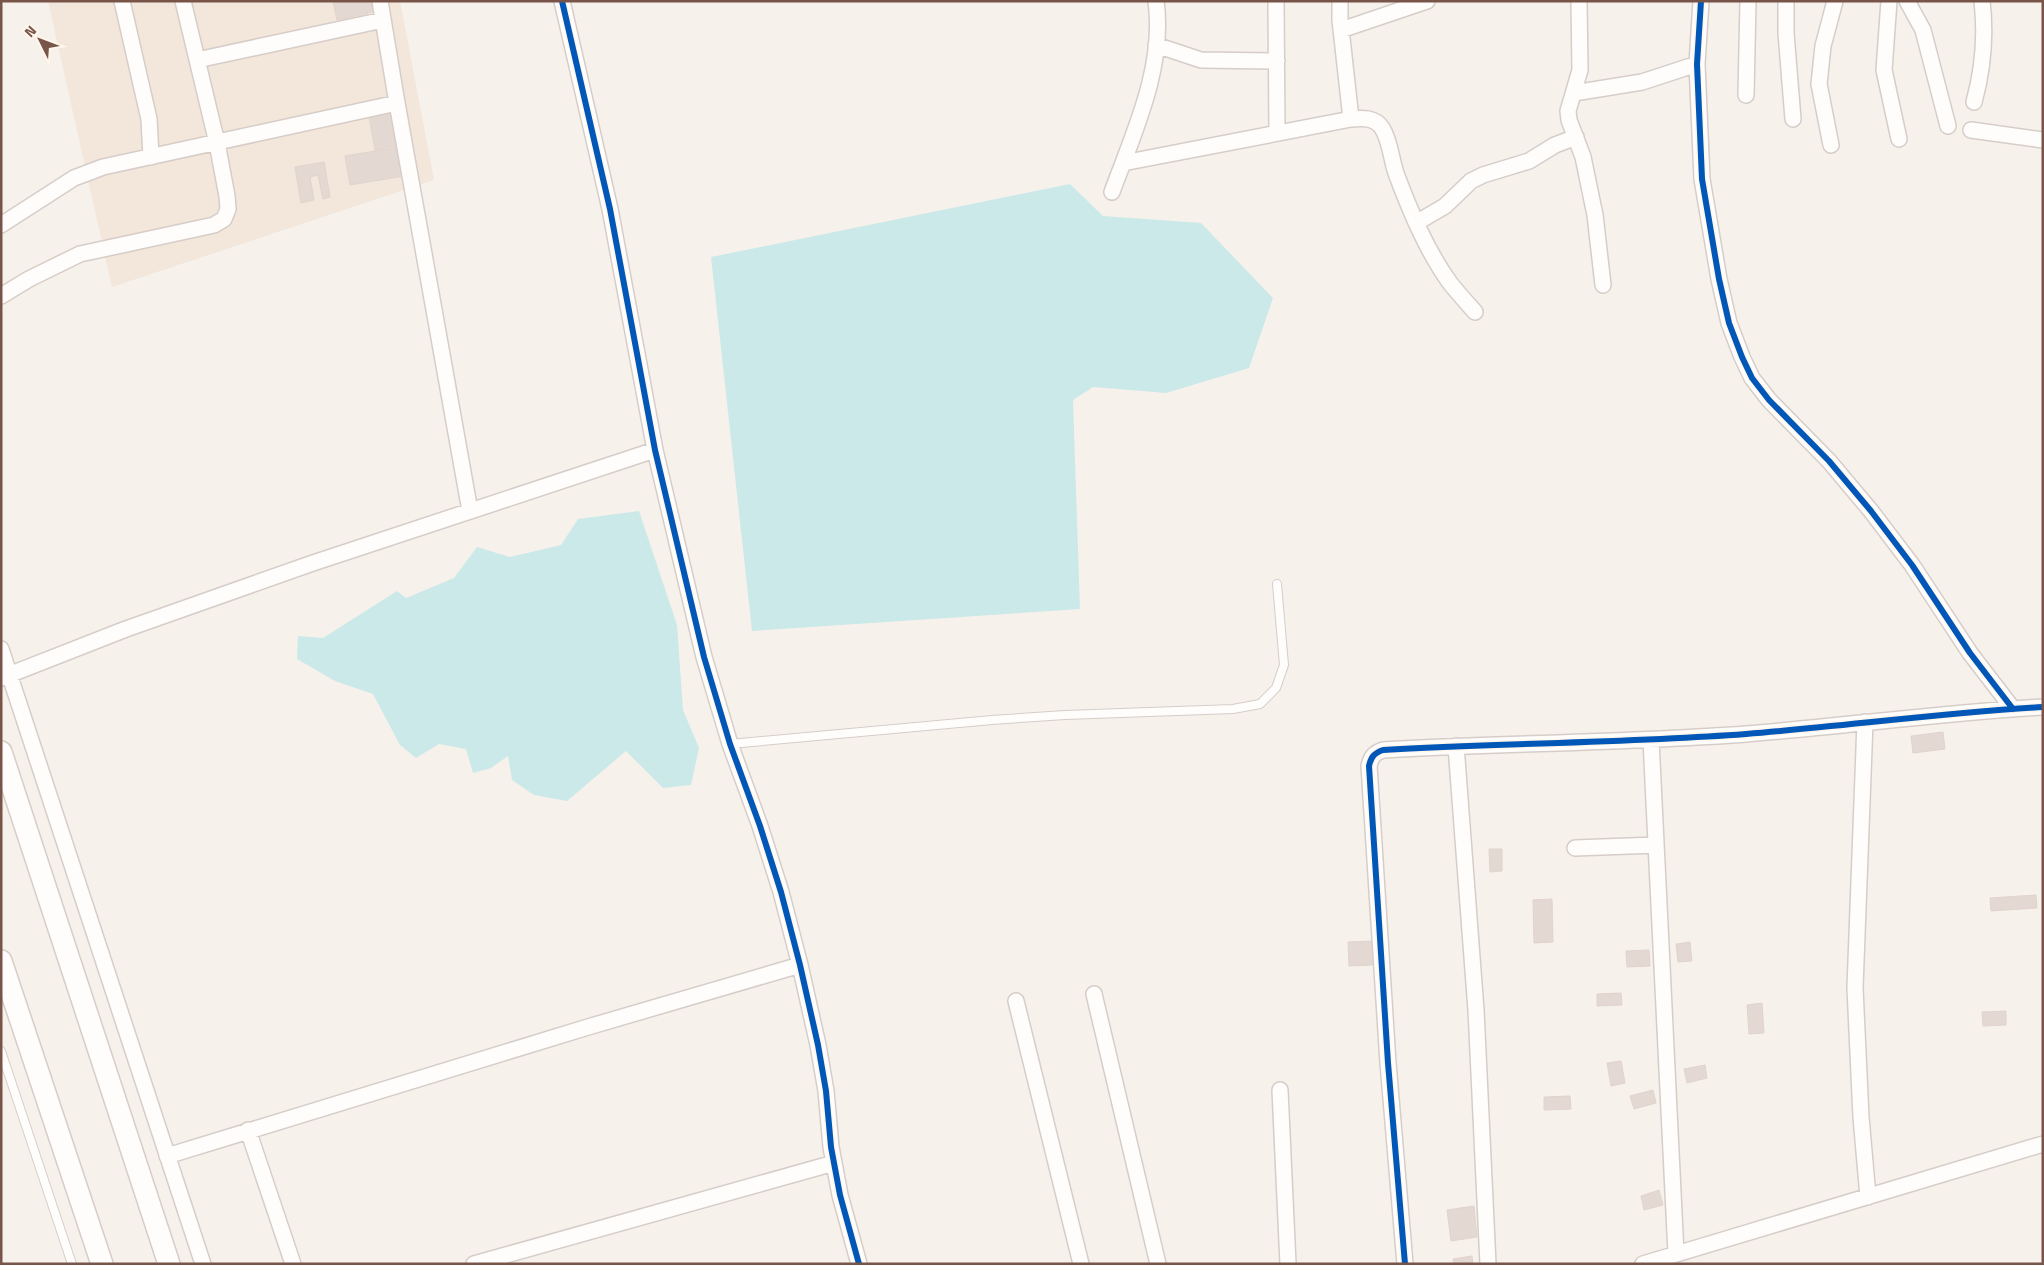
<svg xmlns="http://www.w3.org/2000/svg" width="2044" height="1265" font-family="'Titillium Web',sans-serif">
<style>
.residential{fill:#f3e6db}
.water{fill:#cbe9e9}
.building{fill:#e4d8d2;stroke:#e1d3cd}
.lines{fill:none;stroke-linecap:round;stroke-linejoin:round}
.lane-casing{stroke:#d6cdc8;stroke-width:10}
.street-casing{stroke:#d6cdc8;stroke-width:18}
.secondary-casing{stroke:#d7ccc7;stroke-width:24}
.lane{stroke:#fefdfc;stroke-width:8}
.street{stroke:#fefdfc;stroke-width:15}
.secondary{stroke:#fefdfc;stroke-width:21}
.cycleway-casing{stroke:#fff6ec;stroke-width:9}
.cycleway{stroke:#0057b8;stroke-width:6}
</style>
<rect width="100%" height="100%" fill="#f7f1eb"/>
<path class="residential" d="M48,1h352l34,179 -322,107z"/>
<path class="water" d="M1070,184l33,32 98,7 72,75 -24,70 -83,25 -73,-6 -20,13 7,209 -328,22 -41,-374z
M639,511l38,114 6,85 16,38 -8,37 -28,3 -37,-37 -59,50 -33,-6 -22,-15 -4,-24 -17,12 -18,5 -7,-24 -27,-5 -23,14 -16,-13 -27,-51 -38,-13 -38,-22 1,-23 25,2 74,-47 9,7 48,-20 23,-31 33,10 51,-12 17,-26z"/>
<path class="building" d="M333,1h41l2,10 -39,9z
M393,112l6,33 -24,5 -6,-34z
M399,147l5,29 -54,9 -5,-29z
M324,162l6,35 -7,2 -5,-24 -8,2 4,23 -13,3 -6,-36z
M1943,732l2,17 -32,4 -2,-17z
M1489,849h13v22l-12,1z
M2036,895l1,13 -46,3 -1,-13z
M1552,899l1,43 -19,1 -1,-43z
M1372,941l1,24 -24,1 -1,-24z
M1690,942l2,19 -14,1 -2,-18z
M1649,950l1,16 -23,1 -1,-16z
M1621,993l1,12 -25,1v-12z
M1762,1003l2,30 -15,1 -2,-29z
M2006,1011v14l-23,1 -1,-14z
M1621,1061l4,22 -14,3 -4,-23z
M1705,1065l2,13 -20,5 -3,-14z
M1653,1090l3,13 -22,6 -4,-13z
M1570,1096l1,13 -27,1v-13z
M1659,1190l4,15 -19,5 -3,-14z
M1474,1206l3,31 -26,4 -4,-31z
M1472,1256l1,8h-19l-1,-5z"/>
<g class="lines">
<defs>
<path id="lane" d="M730,744l262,-24 73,-5 168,-6 27,-5 16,-16 8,-23 -7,-81
M1,1051l71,213"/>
<path id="street" d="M122,1l27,118 2,38
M380,1l17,102 73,408
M562,1l48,208 45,241 49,207 26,87 30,82 21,66 19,73 18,80 8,46 5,56 9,48 19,69
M1276,1l1,132
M1340,1v19l11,99
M1579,1l1,69 -12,41 1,9 14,37 12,58 8,70
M1701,1l-4,63 5,115 17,100 10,44 13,34 10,21 17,22 60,61 42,50 41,54 58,88 43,56
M1786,1v32l7,86
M1889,1l-5,69 15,69
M1907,1l16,29 25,96
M1341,30l86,-29
M1156,45l45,15 76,1
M197,60l186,-40
M1574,93l68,-11 55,-18
M1746,95l2,-94
M1974,102c9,-33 12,-67 8,-101
M1971,130l72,10
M1831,145l-12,-61 4,-38 12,-45
M1123,163l228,-44c11,-1 24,-2 31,9 9,14 9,33 15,48 14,37 30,75 53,107 8,10 17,20 25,29
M1112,192c22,-60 53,-125 44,-191
M1416,223l29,-17 26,-25 12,-6 46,-14 26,-16 21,-8
M1,225l73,-47 29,-11 294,-64
M1,296l28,-17 51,-25 134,-29 10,-6 4,-10 -1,-13 -10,-53 -34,-142
M1,649l202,615
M1,678l125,-49 187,-66 342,-113
M1865,722l-10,266 6,129 7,80
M1651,740l25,514
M1456,746l20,264 12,254
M1575,848l81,-3
M1094,994l64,270
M1016,1001l65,263
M1280,1090l8,174
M248,1130l45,134
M167,1156l421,-129 212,-62
M474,1264l360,-101
M1405,1264l-17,-201 -19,-297c2,-9 5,-13 14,-16 121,-7 242,-7 363,-16 99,-8 197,-21 297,-27
M1643,1264l400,-120"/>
<path id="secondary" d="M1,752l168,512
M1,961l101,303"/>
</defs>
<use href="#lane" class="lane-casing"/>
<use href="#street" class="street-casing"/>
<use href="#secondary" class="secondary-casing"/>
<use href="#lane" class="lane"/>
<use href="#street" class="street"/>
<use href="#secondary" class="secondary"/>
<defs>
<path id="cycleway" d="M562,1l48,208 45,241 49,207 26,87 30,82 21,66 19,73 18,80 8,46 5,56 9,48 19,69
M1701,1l-4,63 5,115 17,100 10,44 13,34 10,21 17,22 60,61 42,50 41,54 58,88 43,56
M1405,1264l-17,-201 -19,-297c2,-9 5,-13 14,-16 121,-7 242,-7 363,-16 99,-8 197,-21 297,-27"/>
</defs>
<use href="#cycleway" class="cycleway-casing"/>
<use href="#cycleway" class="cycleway"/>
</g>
<rect width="2044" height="1265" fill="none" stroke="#785449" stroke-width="5"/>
<g transform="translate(40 40) rotate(312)" stroke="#fff6ec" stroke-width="4" paint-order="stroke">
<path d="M0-4L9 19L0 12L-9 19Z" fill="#785449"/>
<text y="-8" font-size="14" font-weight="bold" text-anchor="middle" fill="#785449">N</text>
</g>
</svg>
